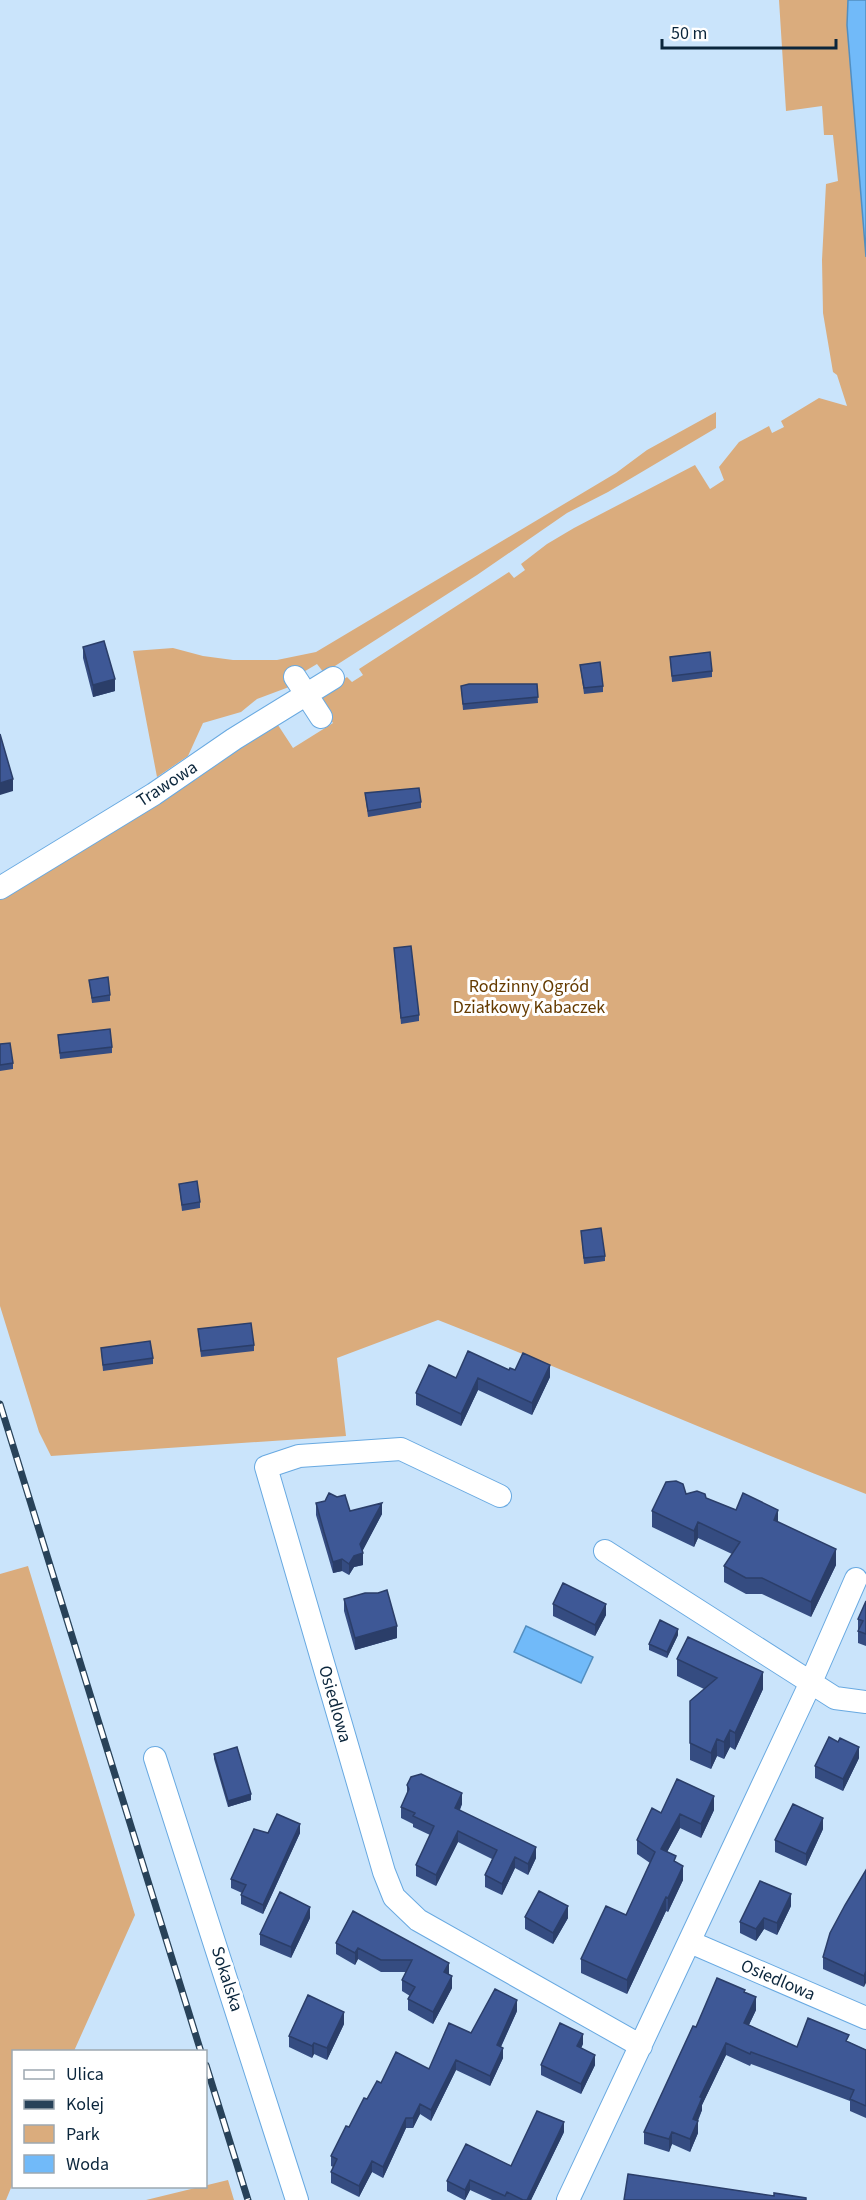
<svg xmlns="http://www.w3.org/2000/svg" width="866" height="2200" font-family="'Source Sans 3',sans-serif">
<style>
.green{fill:#daac7d}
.water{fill:#71baf9;stroke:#528ec0;stroke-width:1.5}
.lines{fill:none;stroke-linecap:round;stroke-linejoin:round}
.street-casing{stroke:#68a9e1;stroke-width:24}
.street{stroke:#fff;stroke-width:22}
.rail-casing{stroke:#284259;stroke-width:7}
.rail{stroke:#fff;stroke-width:4.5;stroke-dasharray:14;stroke-linecap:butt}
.wall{fill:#354c81}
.shaded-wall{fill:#2b3e69}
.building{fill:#3e5896;stroke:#2b3e69;stroke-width:1.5}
.labels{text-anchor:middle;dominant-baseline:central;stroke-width:6;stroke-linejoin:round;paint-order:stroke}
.street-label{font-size:18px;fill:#0b263c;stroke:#fff}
.park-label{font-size:18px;fill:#653b00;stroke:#fff}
</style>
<rect width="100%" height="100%" fill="#cae4fb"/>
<path class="green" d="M779,0h69l-1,25 19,232v1237c-144,-56 -285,-118 -428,-174l-101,38 9,78 -295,20 -12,-24 -39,-126v-408l276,-176 17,26 40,-25 -14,-21v-5l28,-20 5,5 11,-7 -4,-6 150,-97 5,6 11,-8 -4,-6 26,-20 27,-16 121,-63 15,24 14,-9 -5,-13 20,-25 30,-16 3,7 12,-6 -3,-6 38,-23 28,8 -10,-31 -4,-3 -10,-59 -1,-53 4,-76 12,-3 -5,-46h-9l-2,-29 -36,5z
M716,412v16l-108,64 -41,21 -90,62 -153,98 -7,-9 -27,16 -1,7 -32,12 -16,13 -38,11 -15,33 -31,21 -24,-126 40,-3 30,8 30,4h44l39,-8 300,-179 31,-23z
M28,1566l107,349 -61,136 -60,1 -1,131 -7,17h-6v-626z
M228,2180l6,20h-88z"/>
<path class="water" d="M848,0h18v257l-19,-232z
M526,1626l67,31 -12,26 -67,-31z"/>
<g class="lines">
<defs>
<path id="street" d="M295,677l26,40
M0,888l154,-94 80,-55 99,-61
M500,1496l-99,-47 -102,7 -33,11 118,405 10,25 24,23 223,126
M605,1551l230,147 31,4
M155,1758l142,442
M690,1942l176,76
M568,2200l243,-518 45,-103"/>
</defs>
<use href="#street" class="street-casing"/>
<use href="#street" class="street"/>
<defs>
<path id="rail" d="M0,1404l201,648
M206,2065l42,135"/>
</defs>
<use href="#rail" class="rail-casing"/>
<use href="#rail" class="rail"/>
</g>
<path class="wall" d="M83,647l32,44 -22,6 -10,-39z
M670,657l42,14v6l-40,5z
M580,665l23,21v6l-19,2z
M537,684l1,19 -75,7 -2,-24z
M365,793l56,9v6l-53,9z
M394,948l25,67v6l-18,3z
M89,980l21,15v6l-18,2z
M58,1035l54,12v6l-52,6z
M0,1044l13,19v6l-13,2z
M179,1184l21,18v6l-18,3z
M581,1231l24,25v5l-21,3z
M198,1329l56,16v6l-53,6z
M101,1348l52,10v6l-50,7z
M509,1370l41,7 -18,38 -54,-25 -17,36 -45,-21v-12l40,-15z
M686,1494l20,4 30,12 42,12 58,43 -25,52 -49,-23h-16l-22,-12v-16l8,-12 -34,-16 -4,9 -42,-20v-16z
M316,1503l34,8 32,3 -20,37 1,14 -9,2 -5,8 -7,-4 -9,2 -17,-58z
M344,1599l53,39 -42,12 -11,-39z
M866,1601v45l-8,-3v-24z
M553,1604l53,11 -11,21 -42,-20z
M678,1635l-11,23 -18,-8v-6z
M677,1659l86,30 -28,61 -5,-3 -6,12 -7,-3 -6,13 -21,-9v-59l14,-12 -27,-13z
M214,1754l37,46 -23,7 -14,-48z
M859,1758l-16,33 -28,-13v-12z
M407,1785l55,19 -2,6 76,48 -8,17 -13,-7 -13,27 -17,-8v-12l7,-16 -34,-17 -22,44 -20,-10v-11l14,-30 -17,-8v-3l-12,-6v-11l6,-13z
M714,1810l-13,28 -21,-10 -13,24 9,10 7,18 -15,32 -2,-1 -39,83 -46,-21v-14l45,-44 24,-52 -13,-9v-14l24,-27z
M823,1829l-17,37 -31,-14v-12z
M268,1833h32l-37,81 -22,-10v-9l1,-2 -11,-5v-9z
M866,1870l-2,117 -41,-18v-12z
M791,1906l-14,29 -13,-6 -8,12 -16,-8v-11z
M353,1911l96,63 3,14 -19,36 -25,-14v-11l2,-3 -8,-5v-11l4,-8h-25l-23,-13 -3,6 -19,-11v-11z
M525,1917l43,1 -15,26 -28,-15z
M310,1918l-19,40 -31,-13v-11z
M745,1992l11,18 -7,15 48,22 52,-5 17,8v68l-16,-7v-10l-99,-37 -1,2 -24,-11 -24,50v5l-4,11v12l-8,19 -18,-8 -3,8 -25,-8v-12l52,-105z
M517,2011l-16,36 2,11 -13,28 -34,-16 -25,51 -11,-7 -7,14h-7l-23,50 -11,-6 -13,25 -28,-14v-11l2,-5 -2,-1v-10l36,-57 14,-16 48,-14 42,-36z
M344,2024l-17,36 -13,-6 -2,4 -23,-11v-11z
M583,2044l-2,4 14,17 -14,29 -40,-19v-10z
M564,2132l-33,68h-39l-22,-10 -5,10h-1l-17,-9v-10l64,-15z"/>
<path class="shaded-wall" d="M115,679v12l-22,6v-12z
M13,779v12l-13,4v-12z
M550,1365v12l-18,38v-12z
M478,1378v12l-17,36v-12z
M382,1503v11l-21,40 2,-1v12l-9,2 -5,8v-11z
M778,1510v16l-4,-6z
M698,1522v16l-4,9v-16z
M836,1549v16l-25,52v-15z
M342,1559v12l-9,2v-11z
M606,1604v11l-11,21v-11z
M397,1626v12l-42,12v-12z
M678,1629v6l-11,23v-6z
M763,1672v17l-28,61v-17z
M730,1730v17l-6,12v-17z
M717,1739v17l-6,13v-16z
M859,1747v11l-16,33v-12z
M462,1793v11l-7,15v-11z
M251,1794v6l-23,7v-6z
M714,1796v14l-13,28v-14z
M680,1814v14l-19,35v-14z
M823,1818v11l-17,37v-12z
M300,1824v9l-37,81v-9z
M458,1831v11l-22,44v-11z
M536,1847v11l-8,17v-11z
M515,1857v11l-13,27v-11z
M683,1866v14l-15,32v-14z
M791,1894v12l-14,29v-12z
M666,1897v14l-39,83v-14z
M568,1906v12l-15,26v-11z
M310,1907v11l-19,40v-11z
M764,1918v11l-8,12v-12z
M358,1948v11l-3,6v-12z
M449,1963v12l-5,-3z
M866,1971v12l-2,4v-11z
M452,1976v12l-19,36v-12z
M756,1997v13l-12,25v-12z
M517,2000v11l-20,44v-10z
M344,2012v12l-17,36v-12z
M583,2034v10l-6,12v-10z
M314,2043v11l-2,4v-12z
M726,2043v12l-24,50v5l-9,21v-12l7,-22z
M503,2048v10l-13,28v-10z
M595,2055v10l-14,29v-10z
M456,2060v10l-25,51v-11z
M420,2104v10l-7,14v-10z
M406,2118v10l-23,50v-11z
M698,2121v12l-8,19v-13z
M564,2122v10l-33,68h-4z
M672,2132v12l-3,8v-13z
M372,2161v11l-13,25v-11z
M470,2180v10l-5,10v-10z"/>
<path class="building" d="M104,641l11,38 -22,6 -10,-38z
M710,652l2,19 -40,5 -2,-19z
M600,662l3,24 -19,2 -4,-23z
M469,684h68l1,13 -75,7 -2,-18z
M0,734l13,45 -13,4z
M419,788l2,14 -53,9 -3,-18z
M411,946l8,69 -18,3 -7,-70z
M108,977l2,18 -18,3 -3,-18z
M110,1029l2,18 -52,6 -2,-18z
M10,1043l3,20 -13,2v-21z
M197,1181l3,21 -18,3 -3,-21z
M601,1228l4,28 -21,2 -3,-27z
M251,1323l3,22 -53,6 -3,-22z
M150,1341l3,17 -50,7 -2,-17z
M468,1351l41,19 1,-2 5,2 8,-17 27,12 -18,38 -54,-25 -17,36 -45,-21 13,-28 27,13z
M676,1481l7,3 3,10 11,-3 8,3 1,4 30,12 7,-17 35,17 -4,10 62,29 -25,53 -49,-24h-16l-22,-12 16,-24 -42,-20 -4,9 -42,-20 14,-29z
M329,1493l8,4 8,-2 5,16 32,-8 -22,41 3,9 -9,3 -5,8 -7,-5 -9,3 -9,-30 -8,-29 9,-2z
M563,1583l43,21 -11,21 -42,-21z
M387,1590l10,36 -42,12 -11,-39 21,-6h13z
M866,1601v33l-8,-3 5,-10 -5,-2z
M660,1620l18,9 -11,23 -18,-8z
M688,1637l75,35 -28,61 -5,-3 -6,12 -7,-3 -6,14 -21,-10v-42l27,-23 -40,-19z
M829,1737l9,5 2,-4 19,9 -16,32 -28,-13z
M237,1747l14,47 -23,7 -14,-47z
M421,1774l41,19 -7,15 81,39 -8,17 -13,-7 -13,27 -17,-9 12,-25 -39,-19 -22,44 -20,-10 18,-39 -21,-10 2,-3 -14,-6 8,-18 -2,-4 4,-8z
M677,1779l37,17 -13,28 -21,-10 -19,35 15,7 -2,5 9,5 -15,32 -2,-1 -39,83 -46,-21 25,-53 20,9 29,-63 -18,-12 15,-32 9,5z
M793,1804l30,14 -17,36 -31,-14z
M277,1814l23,10 -37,81 -22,-10 5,-10 -15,-6 23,-50 14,4z
M866,1870v101l-2,5 -41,-19 7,-24 15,-28z
M760,1881l31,13 -14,29 -13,-5 -8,11 -16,-7z
M539,1891l29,15 -15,27 -28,-16z
M280,1892l30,15 -19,40 -31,-13z
M353,1911l96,52 -5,9 8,4 -19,36 -25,-13 7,-12 -13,-7 10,-20h-31l-23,-12 -3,5 -19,-10z
M717,1978l28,12 -1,2 12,5 -12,26 53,24 11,-29 41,17 -3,6 20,9v56l-16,-7 4,-9 -103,-38 -1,2 -24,-11 -26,54 2,1 -9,21 5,2 -8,18 -18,-7 -3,7 -25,-7 49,-106 3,1z
M495,1989l22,11 -20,45 6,3 -13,28 -34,-16 -25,50 -11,-6 -7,14h-7l-23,49 -11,-6 -13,25 -28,-14 6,-13 -6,-3 15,-30 3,1 15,-29 3,1 10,-18 4,2 15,-31 33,17 20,-46 22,10z
M308,1995l36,17 -17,36 -13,-5 -2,3 -23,-10z
M560,2023l23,11 -6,12 18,9 -14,29 -40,-19z
M537,2111l27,11 -37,78h-4l-16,-8 -2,4 -35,-16 -5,10 -18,-9 19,-37 45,22z
M628,2174l146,22v-3l32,5v2h-182z"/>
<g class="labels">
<g class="street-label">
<text transform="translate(167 784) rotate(-33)">Trawowa</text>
<text transform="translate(335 1704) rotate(74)">Osiedlowa</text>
<text transform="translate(227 1979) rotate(72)">Sokalska</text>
<text transform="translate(778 1980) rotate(23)">Osiedlowa</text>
</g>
<g class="park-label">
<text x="529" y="986">Rodzinny Ogród<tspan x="529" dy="21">Działkowy Kabaczek</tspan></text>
</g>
</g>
<rect x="12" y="2050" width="195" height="138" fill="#ffffff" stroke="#9da8b1" stroke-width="1.5"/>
<rect x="24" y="2070" width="30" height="9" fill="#ffffff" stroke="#9da8b1" stroke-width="1.5"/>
<text x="66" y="2080" font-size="18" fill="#0b263c">Ulica</text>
<rect x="24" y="2100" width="30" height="9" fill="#284259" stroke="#9da8b1" stroke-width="1.5"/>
<text x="66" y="2110" font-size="18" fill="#0b263c">Kolej</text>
<rect x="24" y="2125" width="30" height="18" fill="#daac7d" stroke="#9da8b1" stroke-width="1.5"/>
<text x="66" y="2140" font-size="18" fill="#0b263c">Park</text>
<rect x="24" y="2155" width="30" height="18" fill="#71baf9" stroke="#9da8b1" stroke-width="1.5"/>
<text x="66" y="2170" font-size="18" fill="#0b263c">Woda</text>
<path d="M662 39v9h174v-9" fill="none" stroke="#0b263c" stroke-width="3"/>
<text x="671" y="39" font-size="18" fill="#0b263c" stroke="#ffffff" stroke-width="4.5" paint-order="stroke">50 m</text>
</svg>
